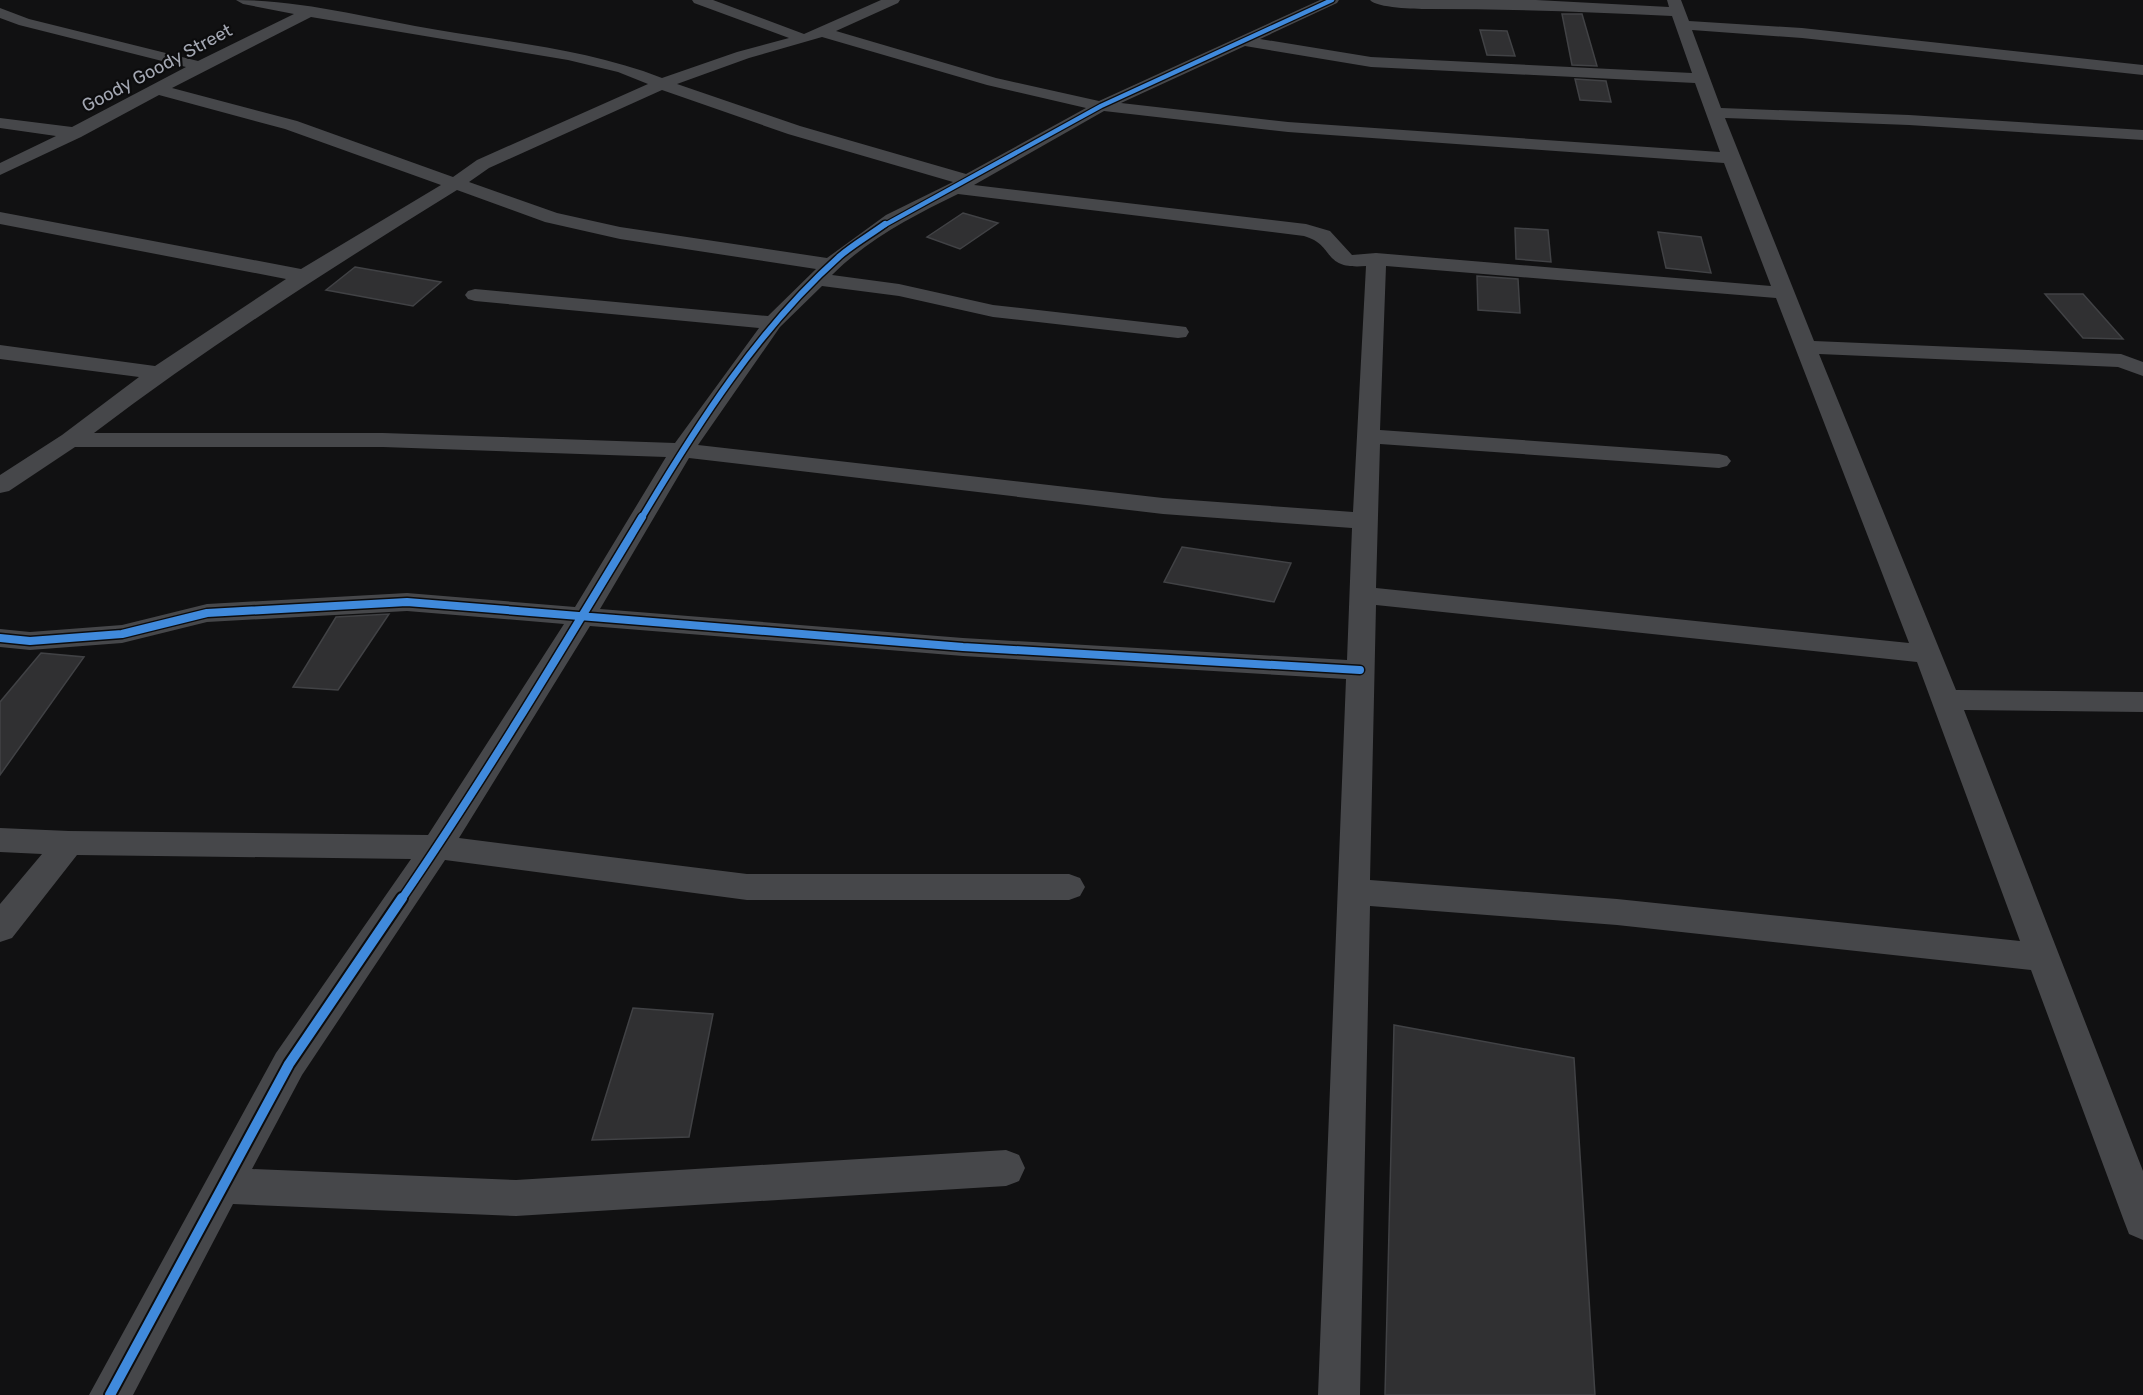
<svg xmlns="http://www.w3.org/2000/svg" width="2143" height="1395" font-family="Rubik,sans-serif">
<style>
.building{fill:#303032;stroke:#414245;stroke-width:1.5}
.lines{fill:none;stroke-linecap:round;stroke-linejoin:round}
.street{fill:#46474a;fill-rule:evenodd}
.cycleway-far3-casing{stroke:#0c0c0d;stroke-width:7}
.cycleway-far2-casing{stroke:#0c0c0d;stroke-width:9}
.cycleway-far1-casing{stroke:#0c0c0d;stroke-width:11}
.cycleway-casing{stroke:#0c0c0d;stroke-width:14}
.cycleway-far3{stroke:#408adc;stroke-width:4.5}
.cycleway-far2{stroke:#408adc;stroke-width:6}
.cycleway-far1{stroke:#408adc;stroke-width:8}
.cycleway{stroke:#408adc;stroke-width:10}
.labels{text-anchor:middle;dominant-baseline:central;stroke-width:4.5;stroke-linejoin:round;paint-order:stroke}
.far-street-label{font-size:18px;fill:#a3a7b2;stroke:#0c0c0d}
</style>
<rect width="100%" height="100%" fill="#111112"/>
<path class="building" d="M1562,14h20l15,52 -25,-1z
M1480,30l27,1 8,25 -28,-1z
M1575,79l31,2 5,21 -31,-2z
M963,213l35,10 -38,26 -33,-12z
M1515,228l33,2 3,32 -35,-3z
M1658,232l43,5 10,36 -45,-5z
M355,267l86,15 -28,24 -87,-16z
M1477,276l41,3 2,34 -42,-3z
M2045,294h38l40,45 -40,-1z
M1182,547l109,16 -17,39 -110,-20z
M389,614l-51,76 -45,-3 43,-70z
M41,653l43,4 -84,118v-73z
M633,1008l80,6 -24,123 -97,3z
M1394,1025l180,33 21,337h-210z"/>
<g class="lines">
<path class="street" d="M236,0c68,0 135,19 202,30 76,13 152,20 224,48l75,-26 52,-14 -95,-35 -2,-3h21l91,34 77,-34h19l-2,3 -62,28 160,47 103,23 221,-101h19l-2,3 -77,36 111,18 321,16 -20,-57c-82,-4 -163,-7 -244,-7 -13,0 -51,-1 -58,-9h166l133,7 -2,-7h14l8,21 113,7 341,37v10l-341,-37 -110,-8 29,78 188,7 234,15v10l-234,-15 -184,-7 89,223 307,13 22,8v14l-25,-9 -299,-13 137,336 187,2v20l-179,-2 179,461v69l-14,-6 -5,-13 -93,-251 -414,-45 -247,-19 -10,489h-42l28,-716 -383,-23 -373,-30 -131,212 288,36h322l11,4 5,9 -5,9 -11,4h-322l-302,-40 -143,215 -50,94 264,11 490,-30 13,5 6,13 -6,13 -13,5 -490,30 -283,-12 -100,191h-44l187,-342 135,-194 -334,-4 -65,83 -12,4v-38l42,-50 -42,-2v-24l69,3 359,4 136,-211 -157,-13 -200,11 -85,21 -92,7 -30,-3v-18l30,3 92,-7 85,-21 200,-11 168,14 91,-150 -283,-10h-308l-66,44 -9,2v-18l62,-40 77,-58 -139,-18v-14l155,21 131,-87 -286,-55v-12l301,57 140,-84 -156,-56 -126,-34 -78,42 -81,38v-12l56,-27 -56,-8v-10l72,9 114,-60 -167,-42 -19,-7v-10l29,11 169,42 96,-47 -51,-10zM311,17l257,43 50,12 30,12 -171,76 -24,17 -156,-56 -125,-33zM822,37l165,48 99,23 -120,66 -166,-48 -123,-42 72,-26zM1245,46l126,21 324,16 25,69 -432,-30 -167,-19zM662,90l126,44 165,48 -67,33 -59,43 -207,-31 -63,-14 -88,-31 20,-14zM1104,111l184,21 436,31 47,123 -395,-33 -24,2 -22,-24 -24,-7 -332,-39zM457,190l88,32 75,17 196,30 -48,47 -293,-27 -7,2 -3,4 3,4 7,2 284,27 -84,115 -292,-10h-289c116,-88 239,-166 363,-243zM958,194l346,42c32,9 17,34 62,30l-13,246 -190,-14 -465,-53 82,-118 42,-41 77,10 94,21 185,21 8,-1 3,-5 -3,-5 -8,-1 -185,-21 -94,-21 -67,-9c36,-36 81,-59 126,-81zM1386,266l390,32 133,345 -533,-55 4,-144 339,24 8,-2 4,-5 -4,-5 -8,-2 -339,-24zM689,458l474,56 189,14 -5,132 -384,-22 -363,-29zM1376,605l541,57 103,279 -403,-42 -247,-19z"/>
<defs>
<path id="cycleway-far3" d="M883,226l218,-120 231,-106"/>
<path id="cycleway-far2" d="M641,519c56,-94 117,-190 199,-263 14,-12 30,-21 45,-32"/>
<path id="cycleway-far1" d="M0,638l30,3 92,-7 85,-21 200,-11 556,45 397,23
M401,900c85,-124 163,-254 241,-383"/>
<path id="cycleway" d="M110,1395l179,-331 113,-166"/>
</defs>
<use href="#cycleway-far3" class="cycleway-far3-casing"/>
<use href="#cycleway-far2" class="cycleway-far2-casing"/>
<use href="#cycleway-far1" class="cycleway-far1-casing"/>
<use href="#cycleway" class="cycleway-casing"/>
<use href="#cycleway-far3" class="cycleway-far3"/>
<use href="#cycleway-far2" class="cycleway-far2"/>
<use href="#cycleway-far1" class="cycleway-far1"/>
<use href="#cycleway" class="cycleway"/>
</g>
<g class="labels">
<g class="far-street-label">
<text transform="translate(157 68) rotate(-28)">Goody Goody Street</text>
</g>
</g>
</svg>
